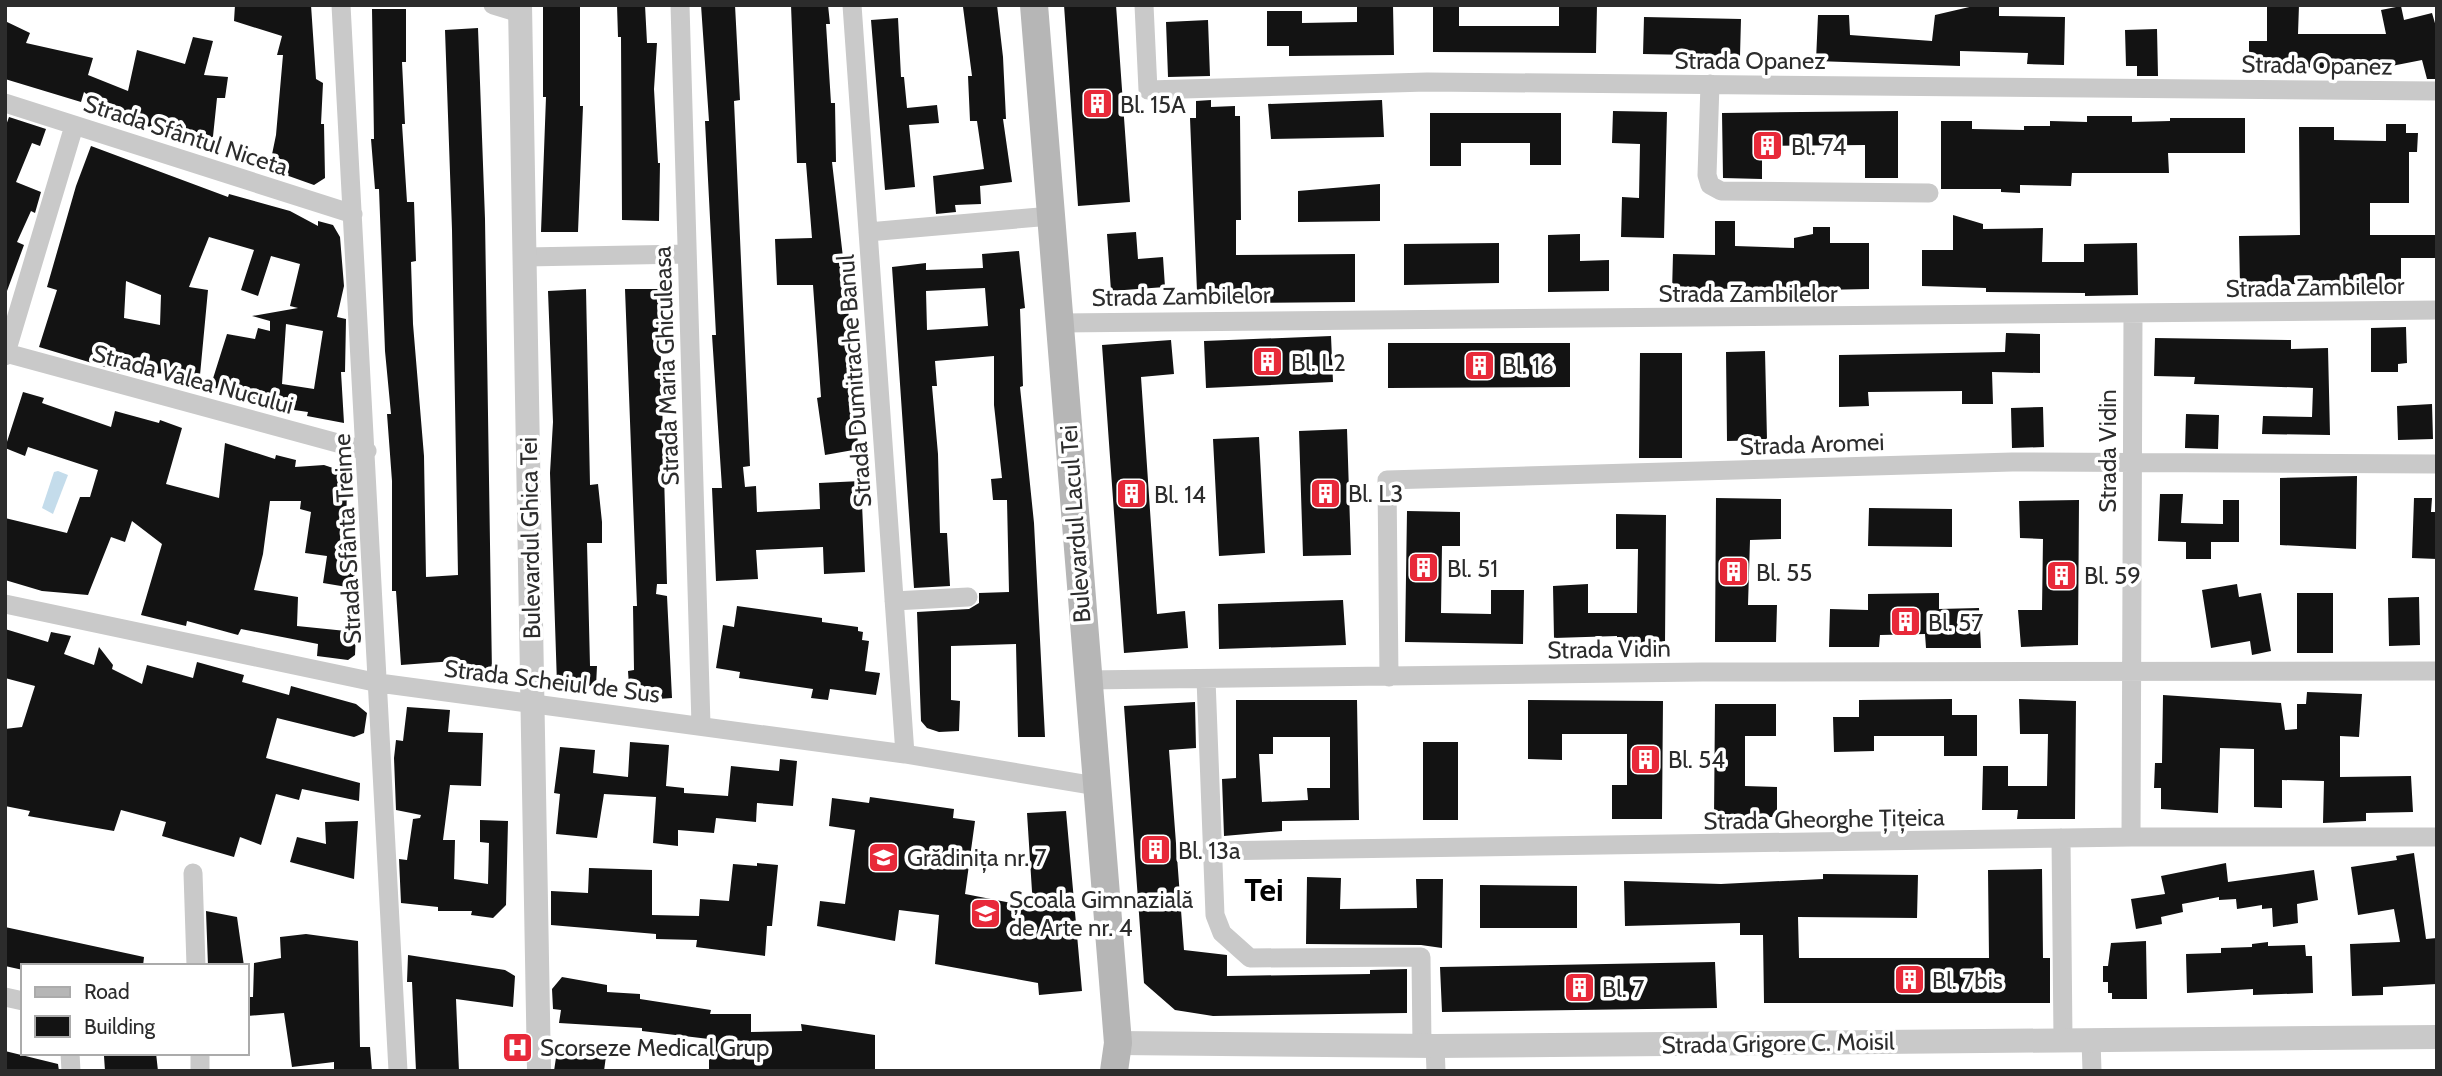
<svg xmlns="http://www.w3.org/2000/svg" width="2442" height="1076" font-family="Cabin,sans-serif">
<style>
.water{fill:#c4dceb}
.building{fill:#131313;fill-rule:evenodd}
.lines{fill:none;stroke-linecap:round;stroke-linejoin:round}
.minor{stroke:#c9c9c9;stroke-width:19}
.tertiary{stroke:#c9c9c9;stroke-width:24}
.secondary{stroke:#b6b6b6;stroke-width:28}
.labels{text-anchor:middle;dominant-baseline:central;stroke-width:7;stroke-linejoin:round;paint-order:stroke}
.street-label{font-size:24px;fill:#2c2c2c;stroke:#fff}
.poi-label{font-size:24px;fill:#2c2c2c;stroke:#fff;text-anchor:start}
.district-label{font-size:32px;font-weight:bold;fill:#000;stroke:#fff}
</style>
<rect width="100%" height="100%" fill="#fff"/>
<path class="water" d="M58,471l10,4 -15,39 -11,-6 12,-36z"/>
<path class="building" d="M235,5h76l5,74 7,4 -2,41h3l1,54 -11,7 -45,-16 7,-34 7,-80h-6l5,-19 -48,-15z
M543,5h37v101h3l-5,126h-37l5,-135h-3z
M617,5h28l2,38h10l-3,46 4,74h2l-1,58 -37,-1 -1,-183h-3z
M701,5h34l5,95 -6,1 16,365 -7,1 2,20 11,-1 1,26 63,-3 -1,-26 42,-2 4,91 -41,2 -1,-27 -67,3 2,29 -42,2 -4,-93h10l-10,-153h4l-11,-214h4z
M791,5h37l2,19h-4l5,79h4l1,59h-4l16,139 3,71h-3l11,77 -34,6 -8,-57 4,-1 -8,-112h-36l-2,-46 37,-1 -6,-75h-9z
M997,5l6,52 3,62h-3l9,63 -32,4 1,18 -26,1 1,7 -20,2 -3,-38 51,-7 -7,-48h-7l-2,-45h4l-9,-69z
M1064,5h52l14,197 -52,4z
M1357,5h36l1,50 -105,1v-10h-22v-35h35v12l55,-1z
M1433,5h26v21h100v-21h38l-1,48 -163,-1z
M1978,5h21v11l66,1 -1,48 -37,-1 1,-11 -68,-2v15l-144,-5 2,-46h31l1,20 82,6 3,-26z
M2267,5h32l-1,29h88l-5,-24 20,-4 3,14 28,-7 5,17v49h-10l-5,-19 -51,10 -73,-3v4l-49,-1v-29h18z
M372,9h34v53h-4l3,62h-3l5,78h7l2,59 -5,1 2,62 11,132 2,121 32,-2 -6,-345 -7,-200 33,-2 7,191 7,455h-38v-13l-53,4 -5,-74h-4v-110l-5,-67h4l-6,-63 -6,-162h-4l-4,-50h3z
M1644,17l97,2 -1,37 -97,-2z
M898,18l3,59h3l3,31 30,-3 2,18 -30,2 6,62 -30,3 -14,-170z
M1208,20l2,56 -42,1 -2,-55z
M5,21l25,12 -4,10 67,15 -5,17 40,16 9,-41 48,14 8,-27 20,4 -9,34 24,2 -3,21h-8l-5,48 -101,-31 -27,-23 -3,10 -76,-23z
M2157,29l1,47h-21v-10h-11l-1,-36z
M1211,100v7l24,-1v10h5l1,104h-5v35l119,-1v48l-109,1 -1,-13 -48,2 -7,-174h6v-17z
M1382,100l2,37 -113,2 -3,-35z
M1613,111l54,1 -3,126 -43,-1 1,-40 17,1 1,-54 -28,-1z
M1898,111v67h-33v-33l-103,1v33l-39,-1 -1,-65z
M1430,113h131v52h-31v-22h-69v23h-31z
M2087,116h45v6l38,-1v-3h75v35h-77l1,20h-97l-1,13 -51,-1v8l-19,-1v-3h-60v-68h31v8l52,1v-4h26v-5l37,1z
M9,117l37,12 -6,17 -8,-3 -16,39 25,10 -6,21 -4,-2 -14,31 7,3 -17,46 -2,-163z
M2386,124h20v9h12l-1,19h-8v51h-39v32h67v23h-36v24l-161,3 -1,-49 61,-1 -1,-108h35v13l52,1z
M91,146l137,51 1,-3 61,17 28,15v-5l15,4 7,12 4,49 -7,31 9,2 -1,53h-4l3,51 -37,-7 1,-4 -56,-8v-15l-42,-1 17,-54 28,5 3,-11 12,3v-10l-18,-5 46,-8 -8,-2 10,-42 -29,-8 -13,40 -17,-6 13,-40 -45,-13 -20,50 19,3 -8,85 -78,-3 -83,-25 18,-57 -10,-3 29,-101zM126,281l35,14 -1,30 -36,-7zM286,324l37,7 -9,58 -32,-5z
M1380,184v37l-82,1v-31z
M1953,215l30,9v5l60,-1 -1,34h42v-18l53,-1 1,52 -53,1v-3l-99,-1v-4l-64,-2v-36h31z
M1715,221h20v25l59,2v-10l19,-4v-7h17v16h39v46l-48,1v3h-15v-5l-107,1v5l-27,-1 1,-39 42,1z
M1136,232l2,27 25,-2 2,30 -54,4 -4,-57z
M1580,234v27l29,-1v31l-61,1v-57z
M1499,243v40l-95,2v-41z
M1019,251l6,57 -5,1 3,77 -3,1 14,136 11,214h-27l-2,-93 -65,2v54l9,1 -1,30 -20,1 -12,-4 -6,-7 -4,-109 52,-3 10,-6v-10l30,-1 -2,-92h-14l-2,-21 11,-1 -8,-73v-49l-59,5 2,25h-5l6,68 2,79h7l3,53 -36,2 -22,-321 34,-4v7l57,-2 -1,-14zM985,288l3,38 -61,4 -1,-39z
M586,289l4,196 8,-1 4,38v21h-15l3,123h7l-1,20 -39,-2 -7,-211 3,-51 -5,-131z
M625,289h34l8,295h-10l-1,10 11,2 5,102 -42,3 -2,-30 6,-1 -1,-64h4z
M2406,327l1,36 -9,1v8h-27v-44z
M2006,333l34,1v39l-48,-1 1,32h-31v-13l-94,1 1,14 -30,1v-52l166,-3z
M1331,336l2,46 -127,6 -2,-47z
M2155,338l136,2v9l37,-1 2,87 -68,-1 1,-18 49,1 1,-29 -119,-4 1,-7 -41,-1z
M1171,340l3,34 -33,3 16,237 28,-3 3,37 -64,5 -22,-308z
M1388,343h182v44l-182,1z
M1765,351l2,89 -40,1 -1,-89z
M1640,353h42v105h-43z
M23,392l21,6 -2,5 69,24 4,-16 44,12 1,-3 22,8 -16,56 53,14 6,-55 50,16 1,-4 20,5 -1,7 29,-2 15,5 8,16 -1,46 8,1 -4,27 7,1 -4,27 -30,-5 4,-27 -22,-3 6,-41 -11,-3 1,-8h-31l-7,53 -9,36 44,7 -1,29 59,6 -1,23 -7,5 -31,-4 1,-12 -77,-15 -3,6 -51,-14 -1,5 -45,-11 21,-71 -30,-23 -7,21 -14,-5 -23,58 -46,-4 -37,-11v-62l62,15 13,-36h10l8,-27 -70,-23 -3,9 -20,-8z
M2432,404l1,35 -35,1 -1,-34z
M2043,407l1,40 -32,1 -1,-40z
M2186,414l33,1 -1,34 -33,-1z
M1347,429l4,126 -48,1 -4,-125z
M1259,437l6,116 -46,3 -6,-117z
M2357,476l-1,73 -76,-4v-67z
M2160,494h23l-2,29 42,1v-24h16v42h-28v17h-25v-17l-28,-1z
M1716,498l65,1v40l-31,1 -2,65h29l-1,37h-61z
M2414,498h18l-1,14h6v47l-25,-1z
M2079,500l-1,145 -57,2 -3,-37h24l1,-71 -23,-1 -1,-37z
M1869,508l83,1v38l-84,-1z
M1407,511l53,1v34h-18l-1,67 50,1v-24h33l-1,54 -118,-2z
M1616,514l50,1 -1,129h-48v-8l-63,2 -1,-52 35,-2v29h49l1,-64h-22z
M2237,584l2,13 22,-4 10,58 -19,4 -2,-14 -39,7 -9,-58z
M1939,593v16l40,-1 2,40h-55l-1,-14 -45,1 -1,12h-50l1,-38 38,1v-16z
M2297,593h36v60h-36z
M2419,597l1,48 -31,1 -1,-48z
M1343,600l3,45 -127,4 -1,-45z
M737,606l85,12v4l36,5v4l5,1 -1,8 7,1 -4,30 15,2 -4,22 -46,-6 -2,11 -17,-2 2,-9 -74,-11 1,-6 -24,-4 7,-43 11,2z
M5,629l43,13 3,-10 20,4 -7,18 30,11 5,-18 14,18 -1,4 30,15 5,-19 46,13 4,-16 47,13 -2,7 47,13 2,-9 65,18 11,9 -3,20 -10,4 -77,-19 -11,40 94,25 -1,18 -57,-12 -3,11 -23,-6 -15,51 -21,-8 -6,20 -72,-21 4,-14 -45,-12 -7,21 -86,-15 2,-5 -25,-5v-77l17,-2 13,-41 -30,-8z
M2307,692l55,2 -3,43 -19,-1v41l71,-1 2,36 -47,1v8l-43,2 1,-42 -42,-1v28l-28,-1v-58l-34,-1 -2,65 -57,-4v-21h-7l1,-25h7l1,-68 118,8 4,27 12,-1v-25h9z
M1952,699v16h25v41h-33v-20h-70v15l-40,1 -1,-35h26v-17z
M2019,699l57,2 -1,118h-58l1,-9h-36l1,-44h25v20h39l1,-52h-28z
M1236,700h121l2,120 -77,1v10l-58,5 -2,-57 14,-1zM1273,737h57v51h-23l1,12 -46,2 -3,-48h14z
M1528,700l135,1 -1,118h-50v-34h15v-51h-65v26l-34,-1z
M1195,702l1,46 -27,2 15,200 43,5v21l143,-2v-4l37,-1v44l-194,3 -38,-6 -31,-27 -20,-277z
M1715,704h61v32h-31v50l32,1v30h-63z
M407,707l43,3 -2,22 35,1 -2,53 -31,-1 -7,55h12l-1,39 34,5 1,-41 -9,-1v-22l28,1 -2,84 -13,13 -22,-3 1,-4h-34v-4l-37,-4 -2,-44 8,1 6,-41 7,-1 1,-3 -25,-5 -2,-52 2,-18 7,1z
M630,742l39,3 -3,41 18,2v5l44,3 3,-30 48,5 1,-12 17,2 -4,45 -36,-3 -1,19 -40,-4 -2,15 -36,-3v16l-25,-3 3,-46 -52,-3 -7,44 -41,-4 4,-40 -6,-1 6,-46 35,3 -2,23 35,4z
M1423,742h35v78h-35z
M870,797l84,12 -1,9 22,3 -10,73 68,13 -6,-94 39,-2 16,180 -43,4 -1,-12 -103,-19 4,-49 -40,-5 -4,31 -78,-15 3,-25 25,3 10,-74 -26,-4 3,-28 37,5z
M358,821l-4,58 -64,-17 7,-25 29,7 -1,-22z
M2414,853l12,86 11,-1v46l-54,3v8l-31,1 -2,-52 50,-2 -6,-33 -36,6 -7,-48 46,-7 -1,-4z
M757,863l21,2 -6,61h-5l-2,30 -69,-9 1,-7 -41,-1v-5l-105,-9v-34l37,2 1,-25 63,2v45l47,1 1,-17 29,2 4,-37 24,2z
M2226,863l2,19 86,-12 4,30 -21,4 1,19 -25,4 -1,-19 -10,1v-4l-25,4 -1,-10 -17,1v-3l-37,7 1,8 -22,5 1,7 -26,5 -5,-30 34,-5 -4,-18z
M2042,869l1,89h7v45h-286l-1,-68h-23v-12l-115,3 -1,-45 97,3 102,-5v-5l95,1 -1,43 -119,-1 1,41h190l-1,-88z
M1307,877l34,1 -1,31 77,-1 -1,-29h27l-1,69 -21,-3 -115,-1z
M1480,885l97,1v42h-97z
M206,911l31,6 7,49h-36z
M5,927l139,30 -1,9h-120v4l-18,-4z
M306,934l52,7 2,106h10l2,24h-38v-9l-42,5 -8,-54 -37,3v-19h6l1,-34 27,-5 -1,-21z
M2146,941l1,58h-35v-6h-4v-11h-5v-16h5l3,-23z
M2268,942v4l37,-1 1,11h6l1,37 -60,2v-6l-66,4 -1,-39 35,-1v-5l31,-1v-3z
M408,955l97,15 10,6 -2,31 -57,-8 3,72h-43l-4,-89h-5z
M1715,962l2,46 -275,4 -2,-45z
M562,977l45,8v7l33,2v5l71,11 -1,4h41v18l51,-1 -1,-7 74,11v36h-166v-32l-67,-8v-3l-83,-5 2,-13 -8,-1 -1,-20z
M5,1051l53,13 1,7h-54z
M557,1051l49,5 -2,15h-50z
M112,1053h44l2,18h-53l-1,-15z"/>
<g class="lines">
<path class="minor" d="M341,5l57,1066
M493,5l27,8
M680,5l21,720
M852,5l53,749
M1144,5l4,85 279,-8 1010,9
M1710,84l-3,91 3,10 11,6 208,2
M5,103l348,111
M868,232l183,-16
M525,257l162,-3
M1059,323l1378,-13
M6,353l361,98
M5,356l69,-230
M894,601l74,-4
M5,604l374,79 526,71 191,32
M1389,677l-2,-197 625,-18 425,2
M1206,679l9,236 7,18 28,25 171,-1 1,89
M1087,680l615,-8 735,-1
M2131,837l2,-523
M2061,838l2,202
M1212,851l919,-14h306
M193,873l3,93
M5,997l18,4
M2091,1040l1,31
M1435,1046l1,25
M70,1053l1,18
M200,1053v18"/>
<path class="tertiary" d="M520,5l19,1066
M1118,1043l317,3 1002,-9"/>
<path class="secondary" d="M1034,5l84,1038 -4,28"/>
</g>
<defs>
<symbol id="building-square" viewBox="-11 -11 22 22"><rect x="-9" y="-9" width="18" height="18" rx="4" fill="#e82939" stroke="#fff"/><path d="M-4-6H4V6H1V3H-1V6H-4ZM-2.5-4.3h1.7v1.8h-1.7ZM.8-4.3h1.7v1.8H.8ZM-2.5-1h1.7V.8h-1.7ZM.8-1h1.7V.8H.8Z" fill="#fff"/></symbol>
<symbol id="school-square" viewBox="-11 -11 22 22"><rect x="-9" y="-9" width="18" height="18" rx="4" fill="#e82939" stroke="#fff"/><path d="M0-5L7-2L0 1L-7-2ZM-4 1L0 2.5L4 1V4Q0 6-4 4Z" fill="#fff"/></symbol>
<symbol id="hospital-square" viewBox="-11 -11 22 22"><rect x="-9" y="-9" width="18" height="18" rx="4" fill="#e82939" stroke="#fff"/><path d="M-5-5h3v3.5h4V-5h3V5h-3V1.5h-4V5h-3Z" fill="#fff"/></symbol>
</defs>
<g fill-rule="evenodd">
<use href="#building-square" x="1080" y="86" width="35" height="35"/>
<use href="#building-square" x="1750" y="128" width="35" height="35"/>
<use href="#building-square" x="1250" y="344" width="35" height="35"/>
<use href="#building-square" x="1462" y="348" width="35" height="35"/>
<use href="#building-square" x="1308" y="476" width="35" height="35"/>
<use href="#building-square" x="1114" y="476" width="35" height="35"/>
<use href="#building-square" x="1406" y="550" width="35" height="35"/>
<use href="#building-square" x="1716" y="554" width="35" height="35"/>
<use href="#building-square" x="2044" y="558" width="35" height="35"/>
<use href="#building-square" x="1888" y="604" width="35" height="35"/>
<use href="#building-square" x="1628" y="742" width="35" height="35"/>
<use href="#building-square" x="1138" y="832" width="35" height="35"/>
<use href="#school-square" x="866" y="840" width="35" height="35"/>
<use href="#school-square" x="968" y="896" width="35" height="35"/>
<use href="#building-square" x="1892" y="962" width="35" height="35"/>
<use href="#building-square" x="1562" y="970" width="35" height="35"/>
<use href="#hospital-square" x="500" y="1030" width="35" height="35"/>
</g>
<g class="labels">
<g class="street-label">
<text x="1750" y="60">Strada Opanez</text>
<text transform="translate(2317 65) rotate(1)">Strada Opanez</text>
<text transform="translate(186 135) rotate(18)">Strada Sfântul Niceta</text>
<text transform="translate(2315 287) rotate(-1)">Strada Zambilelor</text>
<text x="1748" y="293">Strada Zambilelor</text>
<text transform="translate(1181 296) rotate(-1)">Strada Zambilelor</text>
<text transform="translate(666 366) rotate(-92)">Strada Maria Ghiculeasa</text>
<text transform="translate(193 379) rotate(15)">Strada Valea Nucului</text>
<text transform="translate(854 381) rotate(-94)">Strada Dumitrache Banul</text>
<text transform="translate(1812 444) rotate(-2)">Strada Aromei</text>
<text transform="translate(2107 451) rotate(-90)">Strada Vidin</text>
<text transform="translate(1075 524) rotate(-94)">Bulevardul Lacul Tei</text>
<text transform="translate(530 538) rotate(-91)">Bulevardul Ghica Tei</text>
<text transform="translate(347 539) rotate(-93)">Strada Sfânta Treime</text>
<text transform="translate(1609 649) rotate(-1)">Strada Vidin</text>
<text transform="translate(552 681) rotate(7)">Strada Scheiul de Sus</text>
<text transform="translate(1824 819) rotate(-1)">Strada Gheorghe Țițeica</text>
<text transform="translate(1778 1043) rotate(-1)">Strada Grigore C. Moisil</text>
</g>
<g class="poi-label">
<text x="1120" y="104">Bl. 15A</text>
<text x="1791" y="146">Bl. 74</text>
<text x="1291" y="362">Bl. L2</text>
<text x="1502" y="365">Bl. 16</text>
<text x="1348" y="493">Bl. L3</text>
<text x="1154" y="494">Bl. 14</text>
<text x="1447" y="568">Bl. 51</text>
<text x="1756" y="572">Bl. 55</text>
<text x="2084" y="575">Bl. 59</text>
<text x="1928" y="622">Bl. 57</text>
<text x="1668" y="759">Bl. 54</text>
<text x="1178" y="850">Bl. 13a</text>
<text x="907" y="857">Grădinița nr. 7</text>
<text x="1009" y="899">Școala Gimnazială<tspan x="1009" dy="28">de Arte nr. 4</tspan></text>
<text x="1932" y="980">Bl. 7bis</text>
<text x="1602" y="988">Bl. 7</text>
<text x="540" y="1047">Scorseze Medical Grup</text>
</g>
<g class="district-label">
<text x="1264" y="889">Tei</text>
</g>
</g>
<rect width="2442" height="1076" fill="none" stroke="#2c2c2c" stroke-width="14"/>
<rect x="21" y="964" width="228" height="91" fill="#ffffff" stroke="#ababab" stroke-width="2"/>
<rect x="35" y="987" width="35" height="10" fill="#b6b6b6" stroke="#ababab" stroke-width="2"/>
<text x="84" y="999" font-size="21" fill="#2c2c2c">Road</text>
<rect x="35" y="1016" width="35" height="21" fill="#131313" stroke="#ababab" stroke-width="2"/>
<text x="84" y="1034" font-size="21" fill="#2c2c2c">Building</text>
</svg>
